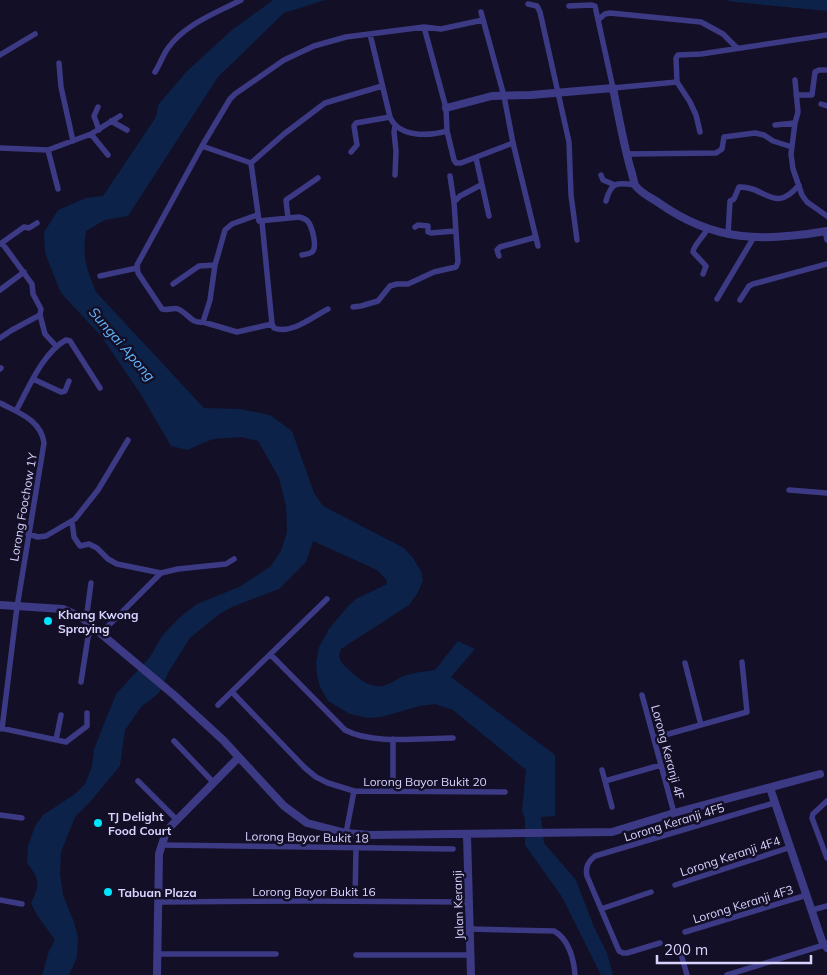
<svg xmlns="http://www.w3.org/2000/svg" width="827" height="975" font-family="Mulish,sans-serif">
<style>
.water{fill:#0c2248}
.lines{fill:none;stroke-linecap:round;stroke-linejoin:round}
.minor{stroke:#3d3a85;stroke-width:5.5}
.tertiary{stroke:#3d3a85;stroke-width:8}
.poi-dot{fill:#00e5ff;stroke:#130f26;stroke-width:2}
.labels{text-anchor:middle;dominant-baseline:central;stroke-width:5;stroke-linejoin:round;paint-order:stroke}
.street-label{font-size:12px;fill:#d9d4ff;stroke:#130f26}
.poi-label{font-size:12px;font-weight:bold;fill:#d9d4ff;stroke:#130f26;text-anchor:start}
.water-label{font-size:14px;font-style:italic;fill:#62b6ff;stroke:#130f26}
</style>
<rect width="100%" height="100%" fill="#130f26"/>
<path class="water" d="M273,0h52l-41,13 -66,64 -90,139 -23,4 -19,11c-4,27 0,36 10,61l108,116 36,1 30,6 22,16 22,62 9,13 81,42 9,10 8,13 2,10 -6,13 -8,11 -68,44c-4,9 0,14 7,20 10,10 24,21 38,16 6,-2 12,-7 18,-9 10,-4 21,-4 31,-6l23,-29 17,8 -24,28 104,78v61l-14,1 3,26 32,37 18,47 13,26 6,22h-12l-39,-78 -37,-52v-26l-3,-8 4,-41 -73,-60 -18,-6 -15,2 -39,11 -14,1 -17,-4 -22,-13 -8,-14 -3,-11 -1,-13 3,-16 10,-18 19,-23 8,-7 31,-15 -1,-5 -9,-9 -64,-29 -7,21 -27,27 -47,18 -14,8 -28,23 -21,33 -10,22 -18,14 -16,23 -5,36 -30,36 -15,15 -14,35 -1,21 3,22 11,27 4,15 -1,20 -8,18h-27l7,-24 6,-11 -18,-25 -6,-12c9,-18 9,-24 -4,-40l1,-17 7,-20 8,-11 32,-21 10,-10 7,-18 2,-17 22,-55 34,-37 12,-21 17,-18 18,-14 42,-17 31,-20 11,-16 6,-19 -1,-26 -7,-28 -21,-37 -17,-4 -28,2 -26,11 -16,-4 -31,-53 -39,-57 -40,-43 -16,-40 -1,-21 14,-22 28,-12 17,-2 53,-79 2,-12 29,-34 45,-41z
M726,0h101v11l-92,-9z"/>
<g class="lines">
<path class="minor" d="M528,4l9,2 3,6 29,130 2,53 6,45
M569,6l23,-1 3,1 18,82 64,-6
M481,12l23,84 9,47 25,103
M483,20l-42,9 -17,-2 22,81 1,23 7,29 2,3h5l52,-20
M598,20l7,-6 5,-1 91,9 22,12 14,14
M370,34l20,83c9,21 39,19 57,14
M0,55l35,-21
M59,63l2,24 12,54
M155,72c5,-8 8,-17 13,-24 17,-24 48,-35 73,-48
M795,80l3,32 -3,11 -4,31 2,15 9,26 5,7 20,14
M796,95h16l3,-23 4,-2h8
M821,104l6,2
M98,107l-4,9 5,14
M111,121l16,9
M775,125l20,-2
M700,132l-4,-17 -6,-13 -13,-20 -1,-24 2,-3 23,-1 126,-19
M91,134l17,21
M202,146l49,17
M0,148l48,2 43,-16 29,-18
M48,150l10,39
M351,152l6,-7 -3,-19 2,-3 34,-6
M627,154l89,-1 6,-4 2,-12 31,-4 9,2 9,6 19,6
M476,158l13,58
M251,163l33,-29 41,-31 57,-17
M251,163l8,58 40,-4c4,1 8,2 10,6 3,5 8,22 4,28 -2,3 -7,3 -11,4
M395,175l1,-24 -2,-19 1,-6
M601,175l2,5 12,5
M606,201c5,-19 11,-19 29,-16
M454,202l6,-6 21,-11
M288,218l-2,-18 32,-22
M262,222l10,102 2,4c17,7 38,-11 54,-19
M415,227l3,-2 10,1v6l3,1 24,-2
M825,231l2,9
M728,235l2,-34 4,-2 5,-12c27,-1 35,28 60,-2
M2,243l30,41 1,10 8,15 -1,6 5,19 11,12
M0,244l24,-17 5,1 8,-5
M499,256l-2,-6 3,-3 36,-10
M703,274l3,-8 -13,-14c0,-6 11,-16 15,-24
M100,276l37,-8
M173,284l26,-18 16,-1
M0,290l24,-18
M717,299l37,-62
M740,300l9,-14 4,-2 74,-20
M353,307l8,-1 17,-5 12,-15 7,-2h11l26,-12 22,-5 2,-5 -4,-60 -4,-26
M203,322l7,-22 5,-35 10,-35 7,-6 25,-9
M272,324l-35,8 -34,-10c-12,2 -15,-9 -25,-13 -5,-2 -10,2 -16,0l-24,-36 -1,-8 65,-119 28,-47 5,-5 49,-34 30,-14 32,-9 78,-10
M0,338l12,-8 28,-15
M0,369l1,-1
M33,379l28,13 4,-1 4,-10
M0,403c19,10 41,17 44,40l-27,164 -15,122
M16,411c12,-22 27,-59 50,-71l4,1 30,47
M789,490l38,3
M72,521l2,16 6,9 9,-2 8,4 11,11 9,5 44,9 17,-4 48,-5 8,-5
M28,534l10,3 8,-1 29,-17 23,-29 30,-50
M86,620l5,-37
M101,633l60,-60
M271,655l74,75c28,15 77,8 108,8
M685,663l16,62
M81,682l7,-45 5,-10
M232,692l73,76 11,9 12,6 26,8 151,1
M642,695l32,118
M218,705l109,-106
M0,728l66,14 21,-16v-13
M654,738l93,-26 -5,-50
M393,739v52
M56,740l5,-25
M174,741l40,42
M602,770l10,37
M138,781l39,39
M605,781l56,-16
M827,801l-14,13 -1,4 15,40
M0,815l22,3
M346,833l8,-42
M161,845l292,4
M675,885l116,-38
M0,900l22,4
M355,901l1,-53
M159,902l147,-1 163,1
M601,909l50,-17
M812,910l15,-4
M470,929l84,2c15,8 20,29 21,44
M685,932l122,-37
M660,943l-33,10h-4l-4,-2 -32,-75c-2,-9 1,-14 8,-20l179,-53
M679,947l8,28
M158,954h118
M356,955h115
M727,975l97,-30"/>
<path class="tertiary" d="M446,108l46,-12 39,-1 82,-7c5,26 10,53 17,79 2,5 3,12 5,18 5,8 17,13 24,18 55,39 104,39 168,28
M0,605l63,4 18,8 93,78 49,45 61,66 23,17 39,10 24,2 242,-3 62,-19 146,-39
M770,788l52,153 5,7
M467,835l4,140
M157,975l2,-121 6,-19 5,-8 68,-69"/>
</g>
<g class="poi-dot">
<circle cx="48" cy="621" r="5"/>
<circle cx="98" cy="823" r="5"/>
<circle cx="108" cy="892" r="5"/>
</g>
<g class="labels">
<g class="street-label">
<text transform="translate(23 507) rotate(-80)">Lorong Foochow 1Y</text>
<text transform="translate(668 752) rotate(75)">Lorong Keranji 4F</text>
<text x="425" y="781">Lorong Bayor Bukit 20</text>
<text transform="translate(674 822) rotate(-17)">Lorong Keranji 4F5</text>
<text transform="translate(307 837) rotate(1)">Lorong Bayor Bukit 18</text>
<text transform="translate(730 856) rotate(-18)">Lorong Keranji 4F4</text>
<text x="314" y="891">Lorong Bayor Bukit 16</text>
<text transform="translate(743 904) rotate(-17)">Lorong Keranji 4F3</text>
<text transform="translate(458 905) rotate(-92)">Jalan Keranji</text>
</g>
<g class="poi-label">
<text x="58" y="614">Khang Kwong<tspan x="58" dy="14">Spraying</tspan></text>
<text x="108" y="816">TJ Delight<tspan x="108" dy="14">Food Court</tspan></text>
<text x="118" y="892">Tabuan Plaza</text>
</g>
<g class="water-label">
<text transform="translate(122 344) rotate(49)">Sungai Apong</text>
</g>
</g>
<path d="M657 955v8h154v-8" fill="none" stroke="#d9d4ff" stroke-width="2.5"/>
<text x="664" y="955" font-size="15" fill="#d9d4ff" stroke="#130f26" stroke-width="4" paint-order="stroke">200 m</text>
</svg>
